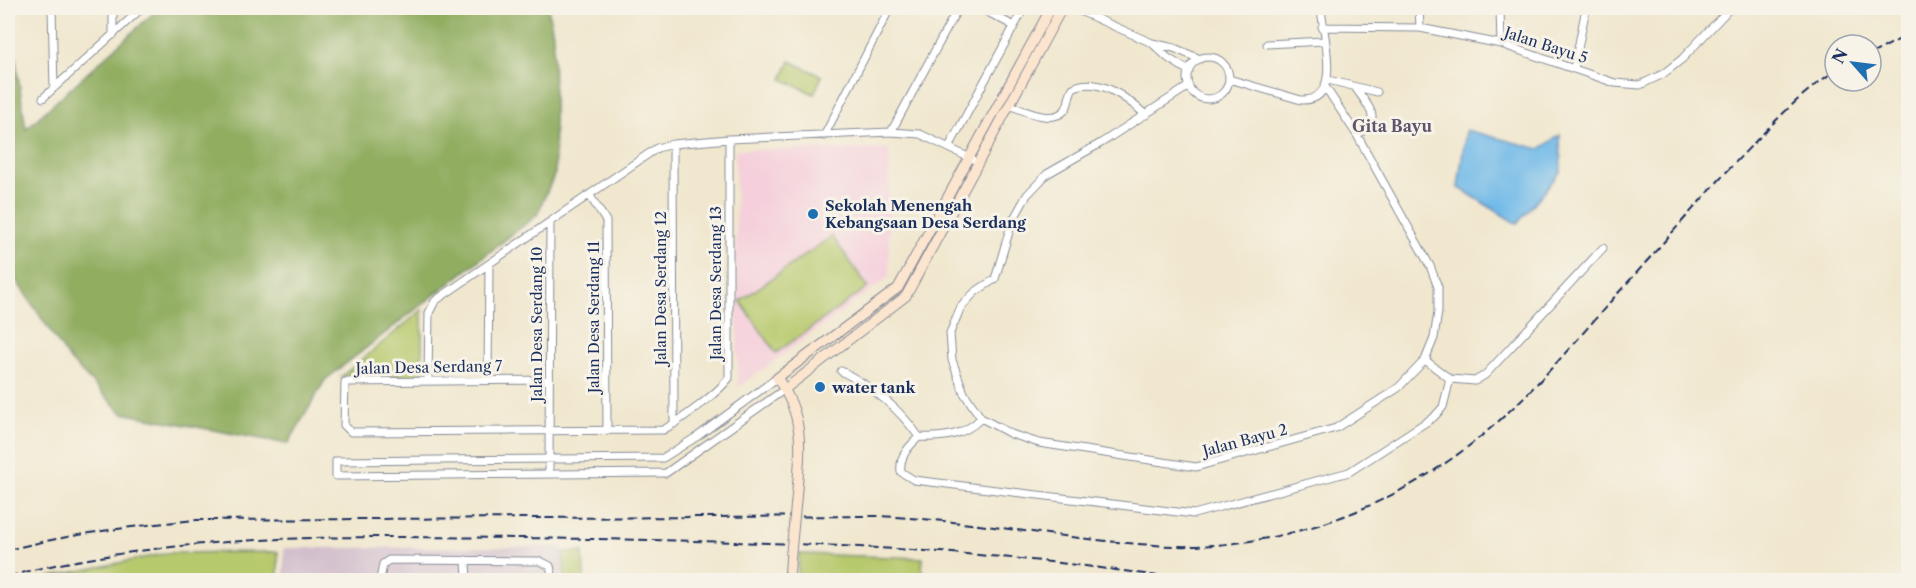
<svg xmlns="http://www.w3.org/2000/svg" width="1916" height="588" font-family="'Libre Caslon Text',serif">
<style>
.built{fill:#f5cfdb}
.industrial{fill:#d1bdcc}
.green{fill:#b7c96d;stroke:#697c66;stroke-width:1.5}
.forest{fill:#91ad60;stroke:#566e5f;stroke-width:1.5}
.water{fill:#70b9e8;stroke:#4674a3;stroke-width:1.5}
.lines{fill:none;stroke-linecap:round;stroke-linejoin:round}
.street-casing{stroke:#868b96;stroke-width:9}
.secondary-casing{stroke:#868b96;stroke-width:11}
.street{stroke:#fff;stroke-width:7}
.secondary{stroke:#fce5cf;stroke-width:9}
.rail{stroke:#1b2f5e;stroke-width:2;stroke-dasharray:9 4.5;stroke-linecap:butt}
.secondary-bridge-casing{stroke:#868b96;stroke-width:11;stroke-linecap:butt}
.secondary-bridge{stroke:#fce5cf;stroke-width:9}
.poi-dot{fill:#1f6fb2;stroke:#f7f3e8;stroke-width:2}
.labels{text-anchor:middle;dominant-baseline:central;stroke-width:6;stroke-linejoin:round;paint-order:stroke}
.street-label{font-size:15px;fill:#1b2f5e;stroke:#f7f3e8}
.poi-label{font-size:15px;font-weight:bold;fill:#1b2f5e;stroke:#f7f3e8;text-anchor:start}
.neighbourhood-label{font-size:16px;font-weight:bold;fill:#5f536d;stroke:#f7f3e8}
</style>
<rect width="100%" height="100%" fill="#f7f3e8"/>
<filter id="ink" filterUnits="userSpaceOnUse"><feTurbulence type="fractalNoise" baseFrequency=".0167" numOctaves="2"/><feDisplacementMap in="SourceGraphic" scale="12" xChannelSelector="R" yChannelSelector="G"/><feConvolveMatrix kernelMatrix="1 2 1 2 8 2 1 2 1" color-interpolation-filters="sRGB"/></filter>
<filter id="wash" filterUnits="userSpaceOnUse"><feTurbulence type="fractalNoise" baseFrequency=".008" numOctaves="4" result="noise"/><feDisplacementMap in="SourceGraphic" scale="24" xChannelSelector="R" yChannelSelector="G"/><feGaussianBlur stdDeviation="1.35" result="paint"/><feColorMatrix in="noise" values="0 0 0 0 0 0 0 0 0 0 0 0 0 0 0 0 0 1.4 0 .05"/><feComposite in="paint" operator="in"/></filter>
<g filter="url(#wash)">
<rect width="100%" height="100%" fill="#f0e7ce"/>
<path class="built" d="M889,149v128l-151,110 -3,-237z"/>
<path class="industrial" d="M562,547v33h-278v-32z"/>
<path class="green" d="M790,61l32,15 -8,18 -32,-15z
M832,236l36,51 -92,66 -36,-52z
M422,310v65l-81,2z
M278,552v28h-228v-3l118,-24z
M563,552h20l1,28h-19z
M799,554l124,4 -2,22h-124z"/>
<path class="forest" d="M8,8l18,121 133,-121h389l5,26 2,139 -18,42 -212,165 -37,64 -166,-31 -53,-54 -61,-91z"/>
<path class="water" d="M1466,130l74,19 20,-14 1,36 -44,53 -59,-37z"/>
</g>
<g filter="url(#ink)">
<g class="lines">
<defs>
<path id="street" d="M52,8l2,80
M113,8v27
M980,8l34,18
M1073,8l79,35 22,5 26,11
M1419,8l1,20
M1500,8l1,36
M1322,27l98,1 81,16 114,39 25,2 23,-11 19,-15 48,-51
M1153,44l15,14 21,13
M1267,44l57,-3
M1187 78a21 21 0 1 1 42 0a21 21 0 1 1-42 0Z
M1574,69l12,-61
M1229,79l72,21c43,2 22,-64 20,-92
M1328,80l49,12
M1189,86l-88,57 -54,31 -20,21 -15,27 -17,57 -20,13 -14,15 -11,26 2,27 12,33 17,25 30,16 28,9 157,24 140,-39 62,-40 27,-28 9,-22 4,-26v-25l-8,-21 -73,-131 -31,-47
M1355,87c14,21 29,32 2,48
M43,98l99,-90
M1009,105c14,5 43,20 56,5 5,-6 3,-15 8,-22 25,-13 55,11 73,27
M891,132l67,-124
M824,136l66,-128
M673,144l1,280
M949,147l75,-139
M590,196l16,25 1,210
M841,371c32,16 58,37 78,66 23,1 45,-1 62,-19
M777,378l-79,58 -35,22 -327,3v15l330,-3 119,-84
M488,379l1,-114
M1450,379l25,2 10,-6 118,-127
M428,380l1,-67 6,-12 222,-153 16,-4 56,-5 162,-7 29,2 52,25
M549,380l-204,2 -1,43 7,7 312,-2c18,-10 54,-36 66,-52v-239
M919,437c-11,10 -20,20 -18,35l13,8 280,34 155,-42 85,-55 9,-10 7,-28 -25,-19
M549,474l1,-252
M466,560l1,20
M380,580l3,-16 6,-4 151,1 10,5 3,14"/>
<path id="secondary" d="M785,389l121,-93 156,-288
M796,501c4,-48 11,-82 -19,-123l121,-90 153,-280
M789,580l2,-28"/>
</defs>
<use href="#street" class="street-casing"/>
<use href="#secondary" class="secondary-casing"/>
<use href="#street" class="street"/>
<use href="#secondary" class="secondary"/>
<path class="rail" d="M1871,54l37,-19
M8,550c62,-16 124,-24 188,-30l680,-4c100,4 198,26 297,30 117,3 233,-43 320,-120 46,-40 86,-89 126,-134 45,-49 88,-101 135,-149 25,-26 51,-53 81,-72
M8,577c34,-11 69,-16 104,-22 138,-22 269,-18 408,-17 222,3 444,6 663,42"/>
<defs>
<path id="secondary-bridge" d="M791,552l5,-51"/>
</defs>
<use href="#secondary-bridge" class="secondary-bridge-casing"/>
<use href="#secondary-bridge" class="secondary-bridge"/>
</g>
</g>
<g class="poi-dot">
<circle cx="813" cy="214" r="6"/>
<circle cx="820" cy="387" r="6"/>
</g>
<g class="labels">
<g class="street-label">
<text transform="translate(1546 45) rotate(18)">Jalan Bayu 5</text>
<text transform="translate(715 283) rotate(-90)">Jalan Desa Serdang 13</text>
<text transform="translate(660 288) rotate(-90)">Jalan Desa Serdang 12</text>
<text transform="translate(593 317) rotate(-90)">Jalan Desa Serdang 11</text>
<text transform="translate(536 324) rotate(-90)">Jalan Desa Serdang 10</text>
<text transform="translate(429 367) rotate(-1)">Jalan Desa Serdang 7</text>
<text transform="translate(1245 440) rotate(-15)">Jalan Bayu 2</text>
</g>
<g class="poi-label">
<text x="825" y="205">Sekolah Menengah<tspan x="825" dy="17">Kebangsaan Desa Serdang</tspan></text>
<text x="832" y="387">water tank</text>
</g>
<g class="neighbourhood-label">
<text x="1392" y="126">Gita Bayu</text>
</g>
</g>
<rect width="1916" height="588" fill="none" stroke="#f7f3e8" stroke-width="30"/>
<g transform="translate(1853 63) rotate(298)"><circle r="28" fill="#f7f3e8" stroke="#9fa5b1" stroke-width="1.5"/>
<path d="M0-4.5L10 22L0 15L-10 22Z" fill="#1f6fb2"/>
<text y="-9" font-size="16" font-weight="bold" text-anchor="middle" fill="#1b2f5e">N</text>
</g>
</svg>
